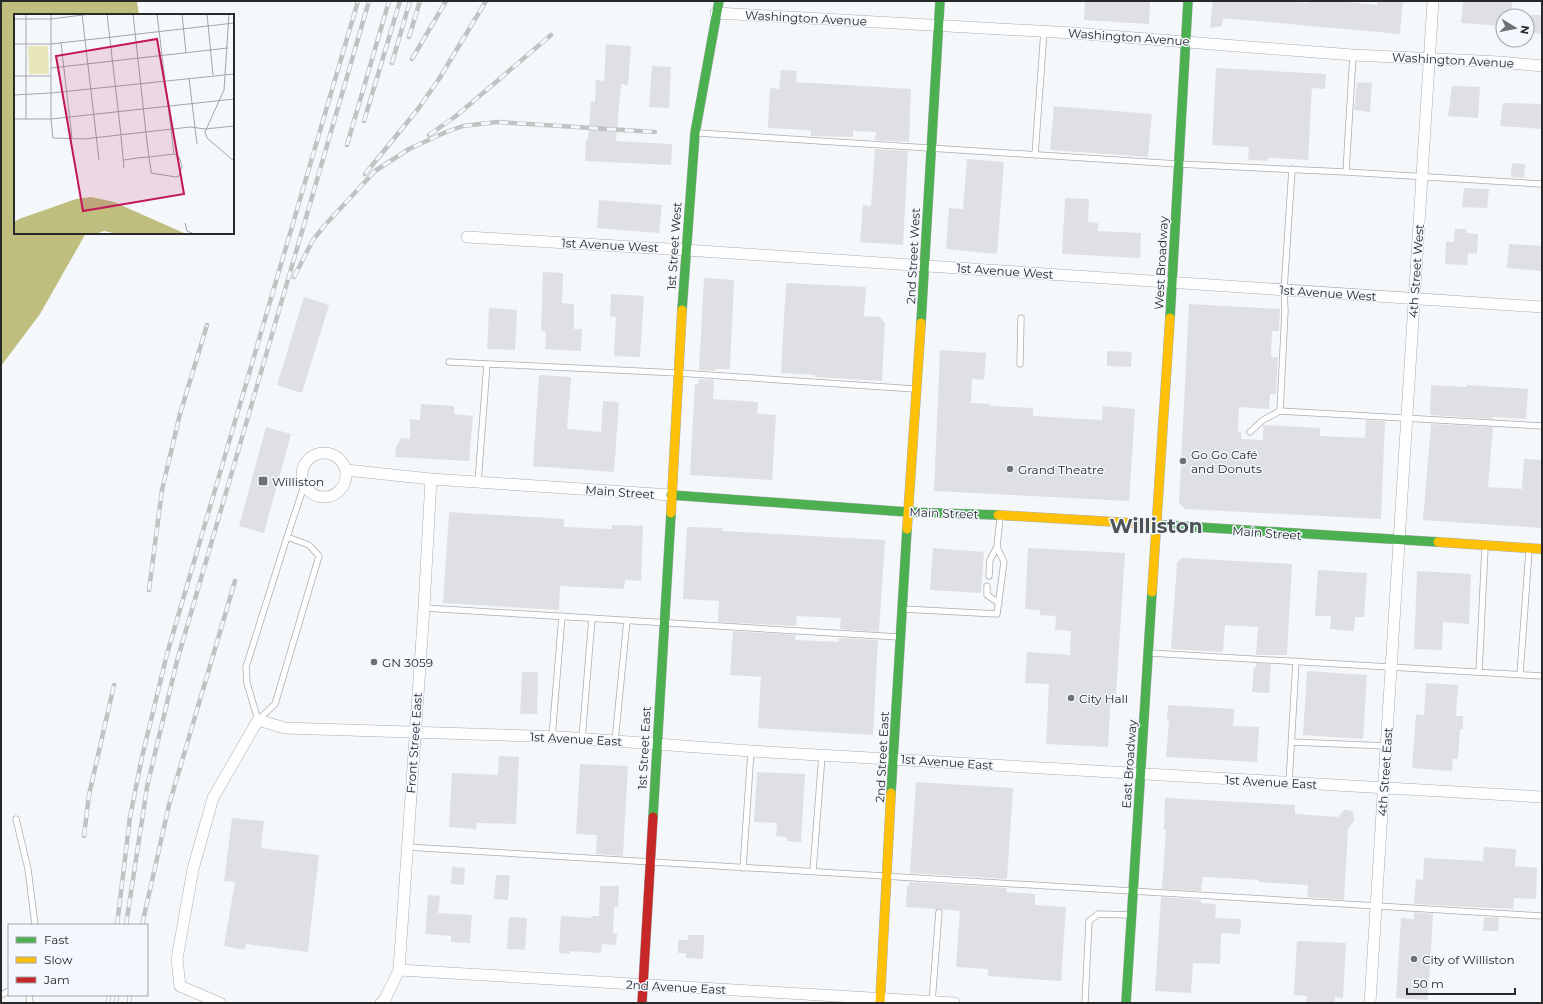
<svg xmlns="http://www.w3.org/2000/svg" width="1543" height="1004" font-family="Montserrat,sans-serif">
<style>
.water{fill:#bfbe7f}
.building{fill:#dee0e3}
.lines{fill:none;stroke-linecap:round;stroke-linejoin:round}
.lane-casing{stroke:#abadaf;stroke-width:7}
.street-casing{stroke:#abadaf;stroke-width:12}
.fast-casing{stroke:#abadaf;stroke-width:10}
.slow-casing{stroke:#abadaf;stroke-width:10}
.jam-casing{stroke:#abadaf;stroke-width:10}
.lane{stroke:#fefefe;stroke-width:5.5}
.street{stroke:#fefefe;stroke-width:11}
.fast{stroke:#4caf50;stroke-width:9}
.slow{stroke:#ffc107;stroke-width:9}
.jam{stroke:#c62828;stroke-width:9}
.rail-casing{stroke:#c1c2c2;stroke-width:4.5}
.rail{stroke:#f2f8fe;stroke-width:3;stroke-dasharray:9;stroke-linecap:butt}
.poi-dot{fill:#6f7174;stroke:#f2f8fe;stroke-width:1.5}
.labels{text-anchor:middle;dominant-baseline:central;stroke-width:3;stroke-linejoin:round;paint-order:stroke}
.street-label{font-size:12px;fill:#27292b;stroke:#f2f8fe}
.poi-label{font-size:12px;fill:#27292b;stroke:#f2f8fe;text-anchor:start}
.town-label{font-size:20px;font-weight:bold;fill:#4d5257;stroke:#f2f8fe}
.inset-road{fill:none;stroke:#a3a5a8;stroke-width:1}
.view{fill:#c2185b;fill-opacity:0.15;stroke:#c2185b;stroke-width:2}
.inset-edge{fill:none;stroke:#27292b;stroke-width:2}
</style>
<rect width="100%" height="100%" fill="#f5f8fb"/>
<path class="water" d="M1,1h136l2,14h-124v218h71l-46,81 -39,52z"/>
<path class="building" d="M1085,1h65l-1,23 -65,-4z
M1213,1h70l24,2v-2h42v1l28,3v-4h26l-3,33 -177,-16 -1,8 -12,2z
M1463,1h49l-1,15h-8v10l-42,-3z
M1531,15h11v19l-12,-1z
M606,44l25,2 -3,39 -7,-1 -5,57 56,3 -1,21 -86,-4 1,-21h2l3,-38h4l1,-22 8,1z
M652,66l19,1 -2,41 -20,-1z
M1216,68l110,6 -1,15 -13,-1 -4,72 -40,-2v3l-20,-1 1,-13 -37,-2z
M781,70l16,1 -1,11 115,7 -2,53 -34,-2 1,-8 -23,-1v6l-42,-1v-6l-43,-2 2,-40 9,1z
M1357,82l15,1 -2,29 -16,-2z
M1452,86l28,1 -2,31 -30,-2z
M1503,103l39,1v25l-42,-3z
M1054,106l98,8 -4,43 -98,-7z
M875,149l33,2 -5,94 -43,-3 3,-37 8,1z
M967,159l37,3 -7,92 -51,-5 3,-41 14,1z
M1512,163l13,1 -1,14 -13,-1z
M1464,188l25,1 -2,19 -25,-1z
M1065,198l24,1 -1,23 10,1v8l43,2 -1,25 -78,-4z
M599,200l63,5 -3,28 -62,-5z
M1455,229h11v4l12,1 -1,20 -9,-1 -1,12 -22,-1 1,-22h8z
M1509,244l33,2 -1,25 -34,-3z
M543,272l20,1 -1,30 12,1v25h8l-1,22 -36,-2 1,-17 -5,-1z
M704,278l30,2 -4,89h-15v2l-16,-1z
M786,283l80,4 -2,29 16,1 5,6 -3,58 -67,-4v-2l-34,-2z
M611,294l33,2 -4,61 -26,-1 2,-39 -6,-1z
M304,297l25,8 -27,88 -25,-8z
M1189,304l91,5 -1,22h-7l-1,26h7l-2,37h-6l-1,15 -30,-2 -1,25h3v7l22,1v-15l57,3v8l45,2 1,-18 19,1 -4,98 -196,-10 -6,-6z
M489,308l28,2 -2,40 -28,-1z
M940,350l46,3 -2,27 -12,-1 -1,24 19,1v2l43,2v8l69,4 1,-14 32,3 -6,92 -195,-10z
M1107,351l25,1 -1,15 -24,-1z
M539,375l32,2 -4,52 34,3 2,-31 16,1 -5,70 -81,-6z
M699,379l15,1 -1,19 45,3 -1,12 19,1 -4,65 -82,-5 5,-91h3z
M1431,385l35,2 1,-2 61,4 -2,30 -33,-2v2l-62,-4 1,-1h-2z
M421,404l33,2v8l19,2 -4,45 -74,-4 1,-10 5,-9 9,1v-20l10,1z
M1431,424l62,3 -5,60 34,2 2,-30 18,1v68l-119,-8z
M266,427l25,7 -27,99 -25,-7z
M449,512l115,7v8l48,2v-4l31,1 -2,55 -16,-1 -1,9 -64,-3 -1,24 -116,-7z
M687,527l35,1v3l163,9 -6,92 -39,-3 1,-11 -44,-2 -1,10 -78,-4 1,-21 -36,-2z
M933,548l51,4 -3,41 -51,-3z
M1028,548l97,5 -9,141 -5,-1 -3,54 -62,-3 3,-60 -24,-1 2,-31 43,3 1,-24 -16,-1 1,-14 -16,-1v-5l-15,-1z
M1182,558l110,6 -5,91h-31l2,-28 -33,-2 -2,27 -52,-3 6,-86z
M1318,570l49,3 -3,44h-9l-1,14 -24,-2 1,-13h-16z
M1417,571l54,3 -2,50 -26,-2 -1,28 -28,-1z
M733,631l63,4 -1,5 44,2v-4l39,2 -5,95 -115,-7 3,-51 -31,-2z
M1256,663l15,1 -2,29 -17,-1 2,-25h2z
M1307,671l60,4 -4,64 -60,-4z
M522,672h16l-1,42h-17z
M1426,683l32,2 -2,31h7v13h-3l-2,30h-5l-1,12 -40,-3 4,-54 8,1z
M1168,705l66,4 -1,17 26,1 -2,35 -91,-5 3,-36h-2z
M499,756l20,1 -3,67 -39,-1 -1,6 -27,-2 3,-54 46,2z
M580,764l48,2 -5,90 -27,-2 1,-19 -21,-1z
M757,772l48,2 -4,68 -14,-1v-4l-11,-1 1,-13 -23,-1z
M916,782l97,6 -6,91 -97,-6z
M1165,798l130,7v9l43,3 6,-7h5l4,2 1,9 -6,8 -4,71 -37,-3 1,-12 -49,-3v-2l-56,-3 -2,14 -39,-2 4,-59h-2z
M232,818l32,3 -3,27 58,7 -11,97 -62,-8 -1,6 -21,-4 11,-64 -11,-1z
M1484,847l32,2 -1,17 22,2 -1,31 -22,-1 -1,11 -99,-5 2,-25 7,1 1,-22 59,3z
M452,867l13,1 -1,17 -13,-1z
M496,875h14l-2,25 -14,-1z
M909,882l98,6 -1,4 29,2v11l31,2 -5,74 -73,-5v-7l-32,-2 4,-56 -18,-2 -3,-1 -3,1 -30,-2 1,-21h2z
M600,886h19l-1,21h-4l-1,26 4,1 -1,11 -14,-1 -1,9 -31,-2v3l-11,-1 2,-37 31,2v-2h7z
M428,895l12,1 -2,17 34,2 -2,28 -19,-1v-6l-26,-2z
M1161,897l40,3v3l15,1 -1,14 26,1 -1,15 -19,-1 -1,31 -27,-1 -2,30 -36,-2z
M1414,912l19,2 -5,86 -32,-2 5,-80 13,1z
M509,917l18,1 -2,32 -18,-1z
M1484,917l15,1 -1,13h-15z
M688,935h16l-1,24 -17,-1v-5h-8v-13h10z
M1297,941l49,2 -3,55 -8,-1v6h-29l1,-7 -13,-1z"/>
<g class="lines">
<defs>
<path id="lane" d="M698,133l480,31 168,8 196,12
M1035,155l9,-124
M1346,172l7,-117
M449,362l229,11 237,16
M1020,364l1,-46
M1280,411l5,-100 -1,-21 8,-121
M1250,432l13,-12 17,-9 262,15
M478,482l9,-118
M287,537l22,8 10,11 -44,148 -17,16 -11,-37 -1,-16 41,-130 17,-51
M989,576l1,-16 7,-13 3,-29
M987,586v9l12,8
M424,608l475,29
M902,609l95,5 7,-52 -7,-15
M1150,653l392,23
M1479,672l6,-124
M1520,674l9,-123
M552,737l10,-121
M582,739l10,-121
M615,741l12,-121
M1292,742l95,4
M1289,783l7,-122
M16,819l12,50 7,56
M407,847l1135,69
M743,868l8,-117
M813,871l9,-116
M1,995l8,-4
M29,995l1,8
M932,1002l7,-90
M1085,1003l4,-82 9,-7 33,1"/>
<path id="street" d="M716,13l356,20 281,22 147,7 42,4
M467,237l219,13 856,57
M302 475a22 22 0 1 1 44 0a22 22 0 1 1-44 0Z
M346,470l85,9 240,16
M399,970l555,33
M220,1003l-40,-17 -3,-27 16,-90 20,-71 45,-78 27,8 276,9 190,14 791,46
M381,1003l3,-2 15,-31 25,-362 7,-129
M1370,1003l63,-1002"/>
<path id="fast" d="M682,310l13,-177 24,-132
M1170,318l18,-317
M921,323l19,-322
M671,495l237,17 90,3
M1149,524l289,18
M891,793l16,-264
M653,817l18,-304
M1126,1003l26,-411"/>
<path id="slow" d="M671,513l11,-203
M998,515l151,9
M907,529l14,-206
M1438,542l104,7
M1152,592l18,-274
M880,1003l11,-210"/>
<path id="jam" d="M642,1003l11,-186"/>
</defs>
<use href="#lane" class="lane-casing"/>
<use href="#street" class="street-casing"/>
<use href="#fast" class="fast-casing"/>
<use href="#slow" class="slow-casing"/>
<use href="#jam" class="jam-casing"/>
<use href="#lane" class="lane"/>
<use href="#street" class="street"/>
<use href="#fast" class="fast"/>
<use href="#slow" class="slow"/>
<use href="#jam" class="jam"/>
<defs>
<path id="rail" d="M409,37l11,-36
M412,59l34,-58
M392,63l18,-62
M364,121l36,-120
M429,135l27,-19 95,-81
M347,145l42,-144
M365,174l53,-65 21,-30 47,-78
M294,277l19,-37 12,-15 50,-54 34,-22 37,-17 17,-6 34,-4 158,10
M149,590l13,-100 18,-76 27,-89
M84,836l5,-41 25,-110
M117,925l13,-108 12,-60 25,-103 191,-653
M126,925l21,-138 30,-126 192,-660
M142,925l27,-120 66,-224
M108,1003l1,-8
M116,1003l1,-8
M129,1003l1,-8"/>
</defs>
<use href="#rail" class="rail-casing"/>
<use href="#rail" class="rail"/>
</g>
<g class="poi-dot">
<circle cx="1183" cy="461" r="4"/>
<circle cx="1010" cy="469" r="4"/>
<rect x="258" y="476" width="10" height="10" rx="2"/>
<circle cx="374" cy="662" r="4"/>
<circle cx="1071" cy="698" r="4"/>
<circle cx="1414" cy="959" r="4"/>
</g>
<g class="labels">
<g class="street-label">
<text transform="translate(806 18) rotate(3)">Washington Avenue</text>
<text transform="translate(1129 37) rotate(4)">Washington Avenue</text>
<text transform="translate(1453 60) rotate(3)">Washington Avenue</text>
<text transform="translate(610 245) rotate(3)">1st Avenue West</text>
<text transform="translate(674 246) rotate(-86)">1st Street West</text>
<text transform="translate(913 256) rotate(-87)">2nd Street West</text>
<text transform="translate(1161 263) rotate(-87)">West Broadway</text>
<text transform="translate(1005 271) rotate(4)">1st Avenue West</text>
<text transform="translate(1416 271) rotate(-86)">4th Street West</text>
<text transform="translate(1328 293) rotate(4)">1st Avenue West</text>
<text transform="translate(620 492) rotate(4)">Main Street</text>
<text transform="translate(944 513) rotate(2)">Main Street</text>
<text transform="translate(1267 533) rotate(4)">Main Street</text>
<text transform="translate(576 739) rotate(3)">1st Avenue East</text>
<text transform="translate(414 743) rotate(-86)">Front Street East</text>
<text transform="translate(644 748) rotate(-87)">1st Street East</text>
<text transform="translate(882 757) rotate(-87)">2nd Street East</text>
<text transform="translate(947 762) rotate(4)">1st Avenue East</text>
<text transform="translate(1129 764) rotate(-86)">East Broadway</text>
<text transform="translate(1385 772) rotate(-86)">4th Street East</text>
<text transform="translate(1271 782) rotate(3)">1st Avenue East</text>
<text transform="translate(676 987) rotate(3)">2nd Avenue East</text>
</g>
<g class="poi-label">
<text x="1191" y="454">Go Go Café<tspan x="1191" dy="14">and Donuts</tspan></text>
<text x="1018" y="469">Grand Theatre</text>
<text x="272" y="481">Williston</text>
<text x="382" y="662">GN 3059</text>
<text x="1079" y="698">City Hall</text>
<text x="1422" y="959">City of Williston</text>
</g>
<g class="town-label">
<text x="1156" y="526">Williston</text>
</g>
</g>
<g transform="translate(14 14)">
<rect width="220" height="220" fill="#f5f8fb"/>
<path d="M14,32h20l1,28h-20z" fill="#e7e7bb"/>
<path d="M77,183l23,5 72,32h-68l-14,-3 -9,3h-81v-12l5,-3 57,-20z" fill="#bfbe7f"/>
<path class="inset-road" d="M37,0v105l2,19 31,1 106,-12 15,2 29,-3M68,0l17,146M93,0l14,121M143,0l17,140M168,0l4,39M193,0l6,61M215,0l-5,76 -19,42 2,6 27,23M0,5h37l39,-5M47,29l11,95M0,30h37l183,-21M37,54l177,-20M0,62h37M175,64l8,66M37,79l183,-19M0,81l37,-2M0,105h37M12,105v-105M37,105l183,-20M107,122l3,32M110,146l13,-2 12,-1 25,-3 5,3 3,9 -3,10 -3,1 -25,-4v-3l-2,-13 -2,-15 -14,-128M171,209l2,8 7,3"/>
<path class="view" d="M143,25l27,155 -101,17 -27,-155z"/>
<rect width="220" height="220" class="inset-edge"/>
</g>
<rect width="1543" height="1004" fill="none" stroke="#27292b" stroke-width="4"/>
<rect x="8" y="924" width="140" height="72" fill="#f2f8fe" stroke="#a1a5aa"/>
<rect x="16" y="937" width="20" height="6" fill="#4caf50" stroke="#a1a5aa"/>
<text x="44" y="944" font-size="12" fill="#27292b">Fast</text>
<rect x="16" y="957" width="20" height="6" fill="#ffc107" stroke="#a1a5aa"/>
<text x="44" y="964" font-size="12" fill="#27292b">Slow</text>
<rect x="16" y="977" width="20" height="6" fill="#c62828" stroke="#a1a5aa"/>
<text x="44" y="984" font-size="12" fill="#27292b">Jam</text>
<g transform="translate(1515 28) rotate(100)"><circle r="19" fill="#f2f8fe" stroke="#a1a5aa"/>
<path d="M0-3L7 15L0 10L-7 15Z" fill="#6f7174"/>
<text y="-6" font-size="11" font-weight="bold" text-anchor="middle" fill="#27292b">N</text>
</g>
<path d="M1407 988v6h108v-6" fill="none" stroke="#27292b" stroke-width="2"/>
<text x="1413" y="988" font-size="12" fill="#27292b" stroke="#f2f8fe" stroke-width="3" paint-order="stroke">50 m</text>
</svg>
